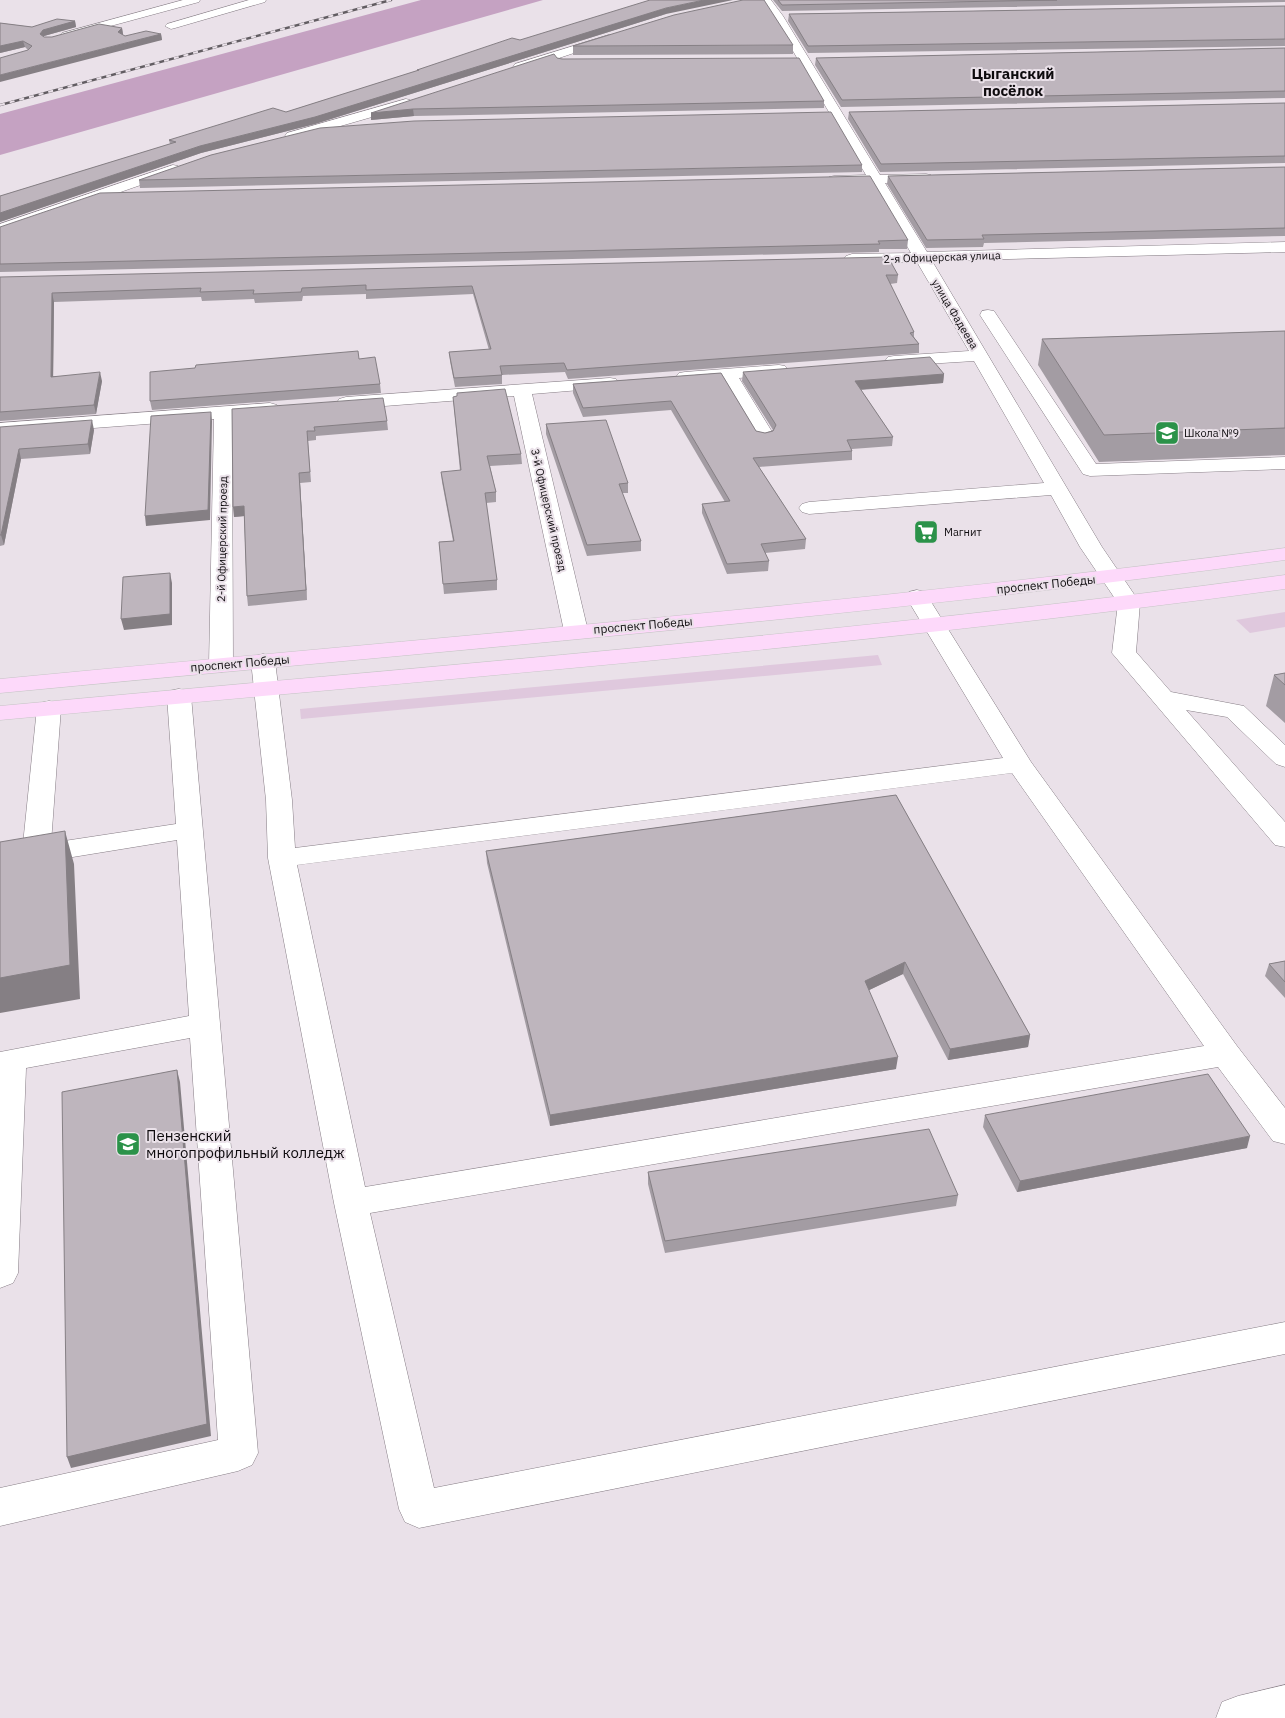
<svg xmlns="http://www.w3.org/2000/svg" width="1285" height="1718" font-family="'IBM Plex Sans',sans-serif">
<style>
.green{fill:#dfc8dd}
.forest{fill:#c5a2c2}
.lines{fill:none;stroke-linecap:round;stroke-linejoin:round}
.minor-casing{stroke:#867d85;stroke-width:1}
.major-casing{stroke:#c5c4c5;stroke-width:1}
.minor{fill:#fff;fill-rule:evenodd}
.major{fill:#fdd9fa;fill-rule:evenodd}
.rail-casing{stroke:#625d62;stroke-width:2.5}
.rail{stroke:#eae1e9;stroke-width:2;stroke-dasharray:5;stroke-linecap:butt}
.wall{fill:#a39ca3}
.shaded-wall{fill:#857f84}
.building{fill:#beb5bd;stroke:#857f84}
.labels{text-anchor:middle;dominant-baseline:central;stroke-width:4;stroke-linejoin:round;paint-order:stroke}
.far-street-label{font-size:11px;fill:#0e0b0e;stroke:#eae1e9}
.far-poi-label{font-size:11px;fill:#0e0b0e;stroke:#eae1e9;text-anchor:start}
.street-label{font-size:12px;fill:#0e0b0e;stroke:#eae1e9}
.far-district-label{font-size:15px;font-weight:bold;fill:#0e0b0e;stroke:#eae1e9}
.near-poi-label{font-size:15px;fill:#0e0b0e;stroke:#eae1e9;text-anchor:start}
</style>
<rect width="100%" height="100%" fill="#eae1e9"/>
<path class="green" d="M1285,612v15l-35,6 -14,-13z
M878,655l4,10 -581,54 -1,-10z"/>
<path class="forest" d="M421,0h122l-543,155v-41z"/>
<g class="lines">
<defs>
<path id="minor" d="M183,0h17l-1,2 -129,35 -4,1 -6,-3 2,-2z
M249,0h17l-1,2 -90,26 -4,1 -6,-3 2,-2z
M761,0h10l12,16 97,159 46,-1 5,1 2,3 -2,3 -5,1 -41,1 42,69 358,-10v10l-353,9 170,286 38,56 -4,49 35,40 73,14 41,39v22l-9,-3 -49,-47 -41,-7 99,112v25l-10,-2 -163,-192 6,-50 -38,-56 -29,-52 -242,19 -7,-2 -3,-4 3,-4 7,-2 235,-19 -70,-122 -80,5 -6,-1 -3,-4 3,-4 6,-1 75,-5 -52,-89 -65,2 -6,-2 -2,-3 2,-3 6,-2 59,-1 -40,-70 -37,1 -5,-1 -2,-3 2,-3 5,-1 32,-1 -93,-158z
M609,35l4,1 2,2 -2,2 -90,30h-8l-2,-3 2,-3z
M406,99l4,1 2,3 -2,3 -118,34 -7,-4 2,-3z
M173,165l5,1 2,3 -2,3 -178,62v-10z
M988,310l6,1 102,153 189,-7v12l-195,7 -7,-2 -103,-159 2,-4z
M779,365l6,1 3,4 -3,4 -46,4 35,57 -3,4 -7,2 -7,-2 -36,-59 -36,2 -6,-1 -3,-4 3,-4 6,-1z
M610,378l6,1 3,4 -3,4 -84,7 56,237 -4,5 -8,2 -8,-2 -4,-5 -50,-235 -168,13 -7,-2 -2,-4 2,-4 7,-2z
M270,403l7,2 2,4 -2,4 -45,4 1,248 -4,5 -8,2 -8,-2 -4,-5 5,-246 -214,16v-12z
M917,590l8,2 3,5 103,165 206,284 48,62v36l-12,-3 -55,-74 -848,146 64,275 851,-166v32l-866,174 -14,-6 -6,-13 -65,-306 -66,-345 -2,-58 -15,-139 4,-5 8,-2 8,2 4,5 17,139 3,48 708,-90 -97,-161 3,-5zM1012,773l192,273 -839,141 -68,-322z
M179,689l9,2 3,5 67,757 -6,12 -14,6 -238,55v-38l218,-48 -28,-402 -164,30 -8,205 -5,10 -13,5v-236l189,-36 -12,-176 -141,23 -10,-3 -4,-6 15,-146 3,-5 9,-2 9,2 3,5 -10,135 125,-19 -9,-128 3,-5z
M1285,1685v33h-69l6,-16 16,-6z"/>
<path id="major" d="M1285,548v12c-427,58 -857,92 -1285,133v-14c428,-41 858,-75 1285,-131z
M1285,575v14c-427,58 -857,91 -1285,131v-14c428,-40 858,-73 1285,-131z"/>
</defs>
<use href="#minor" class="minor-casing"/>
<use href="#major" class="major-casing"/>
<use href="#minor" class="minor"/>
<use href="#major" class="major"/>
<defs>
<path id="rail" d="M0,105l391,-105"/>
</defs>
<use href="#rail" class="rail-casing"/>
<use href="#rail" class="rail"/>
</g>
<path class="wall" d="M773,0h512v2l-503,9z
M1285,6v40l-477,7 -20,-32 1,-7z
M666,14l-351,110 -114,29 -201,69v-26l170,-52 -1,-4 117,-28 131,-41v-1l103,-30z
M75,21l1,6 -32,9v1h8l70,-9 1,7 2,1 36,-2 1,6 -134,10 -3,-3 -25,6v-30l32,4z
M793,45v9l-220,1v-9z
M1285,48v50l-444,9 -26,-42 1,-7z
M557,58l267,43v7l-410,8 -43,4v-7z
M1285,103v60l-405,9 -32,-53 1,-7z
M862,165v7l-722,16 -1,-8z
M1285,167v69l-301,7 -1,4 -57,1 -39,-64 1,-8z
M0,227l908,13 -1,9h-28v3l-879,20z
M898,275l-1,8 -7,1 24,48v5l5,7v9l-351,26 -3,-7 -63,3v9l-47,3 -5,-26 -1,-9 40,-2 -16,-56 -107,5v-5l-63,2 -1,5 -47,2 -1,-4 -52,2 -1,-4 -147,5 -1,74 49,5 -6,33 -96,7v-144z
M1285,331v124l-186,7 -61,-97 4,-26z
M359,359l21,25 1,9 -229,17 -2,-9z
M743,372l201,2 -1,9 -82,7 32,47 -1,9 -40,3v11l-93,7 47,72 -1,10 -40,4 4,8 -1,10 -41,3 -25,-61v-9l23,-2 -54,-92 -88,7 -10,-24v-9l148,-11 35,58 9,2 8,-3 -31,-49z
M453,397l68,57 1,10 -32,2 6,26v10l-10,1 11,77v10l-53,4 -5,-52 14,-1 -11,-59 -1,-10 19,-1z
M232,409l155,12 1,9 -72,6v4l-8,1 3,41 -11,1 7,117 -59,6 -1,-10 -3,-80 -10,1z
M546,424l82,59v10h-6l19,48v10l-54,5 -41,-122z
M0,427l94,3 -4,24 -69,5 -17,86 -4,1z
M1285,673v50l-19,-17 8,-31z
M896,795l134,240 -2,12 -80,13 -45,-86 -34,16 27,79 -346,57 -63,-263 -1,-12z
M1285,961v37l-20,-22 4,-12z
M985,1115l262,33 -230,44 -34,-65z
M648,1172l310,23 -2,11 -291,47 -17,-69z"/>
<path class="shaded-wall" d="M704,0h29l-67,14 -351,110 -114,29 -201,69v-9l200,-67 466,-138z
M75,21l1,6 -32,9 -3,4 -1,-6 3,-4z
M122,28l1,6 -4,4 -1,-6z
M161,34l1,6 -162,42v-7z
M23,41l2,6 -25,6v-7z
M413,109l1,7 -43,4v-7z
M52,293l2,9 -1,84 -2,-9z
M100,372l2,9 -6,33 -2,-9z
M944,374l-1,9 -89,7 1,-9z
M211,412l1,9 -2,99 -64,6 -1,-10z
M92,420l2,10 -4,24 -2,-10z
M19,449l2,10 -17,86 -3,-10z
M299,473l1,10 7,117 -1,-10z
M244,506l1,10 -11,1 -1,-10z
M170,573l2,10v42l-48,5 -3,-11z
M65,831l9,33 6,135 -80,14v-35z
M905,962l-2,12 -40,19 2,-12z
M1030,1035l-2,12 -80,13 2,-11z
M898,1057l-2,12 -346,57v-11z
M177,1070l3,12 31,354 -140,32 -4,-11z
M1250,1136l-3,12 -230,44 3,-11z"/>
<path class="building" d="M650,0h54l-38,8 -351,109 -115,29 -200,67v-17l176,-54 -7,-2 104,-32 13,4 133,-42h-2l95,-32 8,2z
M743,0h21l29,45 -220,1 101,-31z
M778,0h279l-275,5z
M1285,6v33l-477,7 -19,-32z
M57,19l18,2 -32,9 -3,4 4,3h8l47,-13 23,4 -4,4 7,4 21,-5 15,3 -161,41v-17l28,-8 4,-4 -9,-5 -23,5v-23l32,4z
M1285,48v43l-443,9 -26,-42z
M554,54l3,4 5,1 237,-1 25,43 -411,8 -42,4z
M1285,103v53l-404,8 -32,-52z
M831,112l31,53 -723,15 72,-25 109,-27 94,-7z
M1285,167v61l-303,7 2,4 -57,1 -39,-64z
M870,176l38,64 -30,1 2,3 -880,20v-37l100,-34z
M888,257l10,18h-12l28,57 -4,1 9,11 -352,26 -3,-7 -64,3 2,9 -48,3 -5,-26 42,-3 -19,-63 -106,4v-5l-64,3 -1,4 -48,2 1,-4 -54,2 1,-4 -149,5 -1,84 49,-5 -6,33 -94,7v-135z
M1285,331v97l-181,7 -62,-96z
M358,351l1,8 16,-2 5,27 -230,17v-29l45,-4 1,-3z
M930,357l14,17 -89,7 38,56 -46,3 5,11 -99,7 53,81 -45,5 8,17 -42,3 -25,-60 28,-3 -59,-100 -88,7 -10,-24 148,-11 35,58 9,2 8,-2 3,-6 -33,-53z
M505,389l16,65 -34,2 9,36 -11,1 12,87 -54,4 -4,-42 15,-1 -13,-69 20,-2 -8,-73 4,-1v-3z
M383,398l4,23 -73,6 1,4h-8l3,41 -11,1 7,117 -59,6 -3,-90 -11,1 -1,-98z
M211,412l-3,98 -63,6 6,-100z
M92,420l-4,24 -69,5 -18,86h-1v-108z
M606,420l22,63 -9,1 22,57 -54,4 -41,-121z
M170,573v41l-49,5 2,-42z
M1285,673v12l-11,-10z
M896,795l134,240 -80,14 -45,-87 -40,19 33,76 -348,58 -64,-264z
M65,831l5,134 -70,13v-136z
M1285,961v21l-16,-18z
M177,1070l30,354 -140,33 -5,-365z
M1208,1074l42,62 -230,45 -35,-66z
M929,1129l29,66 -293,46 -17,-69z"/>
<defs>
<symbol id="school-square" viewBox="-11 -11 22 22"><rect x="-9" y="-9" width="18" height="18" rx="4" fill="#2b9249" stroke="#eae1e9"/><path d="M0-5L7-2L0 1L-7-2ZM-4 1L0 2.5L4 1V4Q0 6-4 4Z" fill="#fff"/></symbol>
<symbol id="supermarket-square" viewBox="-11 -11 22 22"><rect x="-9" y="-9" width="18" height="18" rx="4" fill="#2b9249" stroke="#eae1e9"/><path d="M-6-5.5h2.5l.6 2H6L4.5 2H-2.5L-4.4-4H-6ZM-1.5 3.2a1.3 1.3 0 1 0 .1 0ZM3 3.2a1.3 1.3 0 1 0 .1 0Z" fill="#fff"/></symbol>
</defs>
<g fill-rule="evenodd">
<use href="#school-square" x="1153" y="419" width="28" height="28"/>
<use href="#supermarket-square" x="912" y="518" width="28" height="28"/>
<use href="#school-square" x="114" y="1130" width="28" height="28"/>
</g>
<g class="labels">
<g class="far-street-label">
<text transform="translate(942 257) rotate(-2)">2-я Офицерская улица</text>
<text transform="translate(955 314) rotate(59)">улица Фадеева</text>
<text transform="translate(549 510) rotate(77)">3-й Офицерский проезд</text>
<text transform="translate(222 539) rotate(-89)">2-й Офицерский проезд</text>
</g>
<g class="far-poi-label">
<text x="1184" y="433">Школа №9</text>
<text x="944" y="532">Магнит</text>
</g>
<g class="street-label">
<text transform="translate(1046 584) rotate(-6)">проспект Победы</text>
<text transform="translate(643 625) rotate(-5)">проспект Победы</text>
<text transform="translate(240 663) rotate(-5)">проспект Победы</text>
</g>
<g class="far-district-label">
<text x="1013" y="73">Цыганский<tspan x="1013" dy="17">посёлок</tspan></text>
</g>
<g class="near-poi-label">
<text x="146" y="1135">Пензенский<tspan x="146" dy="17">многопрофильный колледж</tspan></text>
</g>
</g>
</svg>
